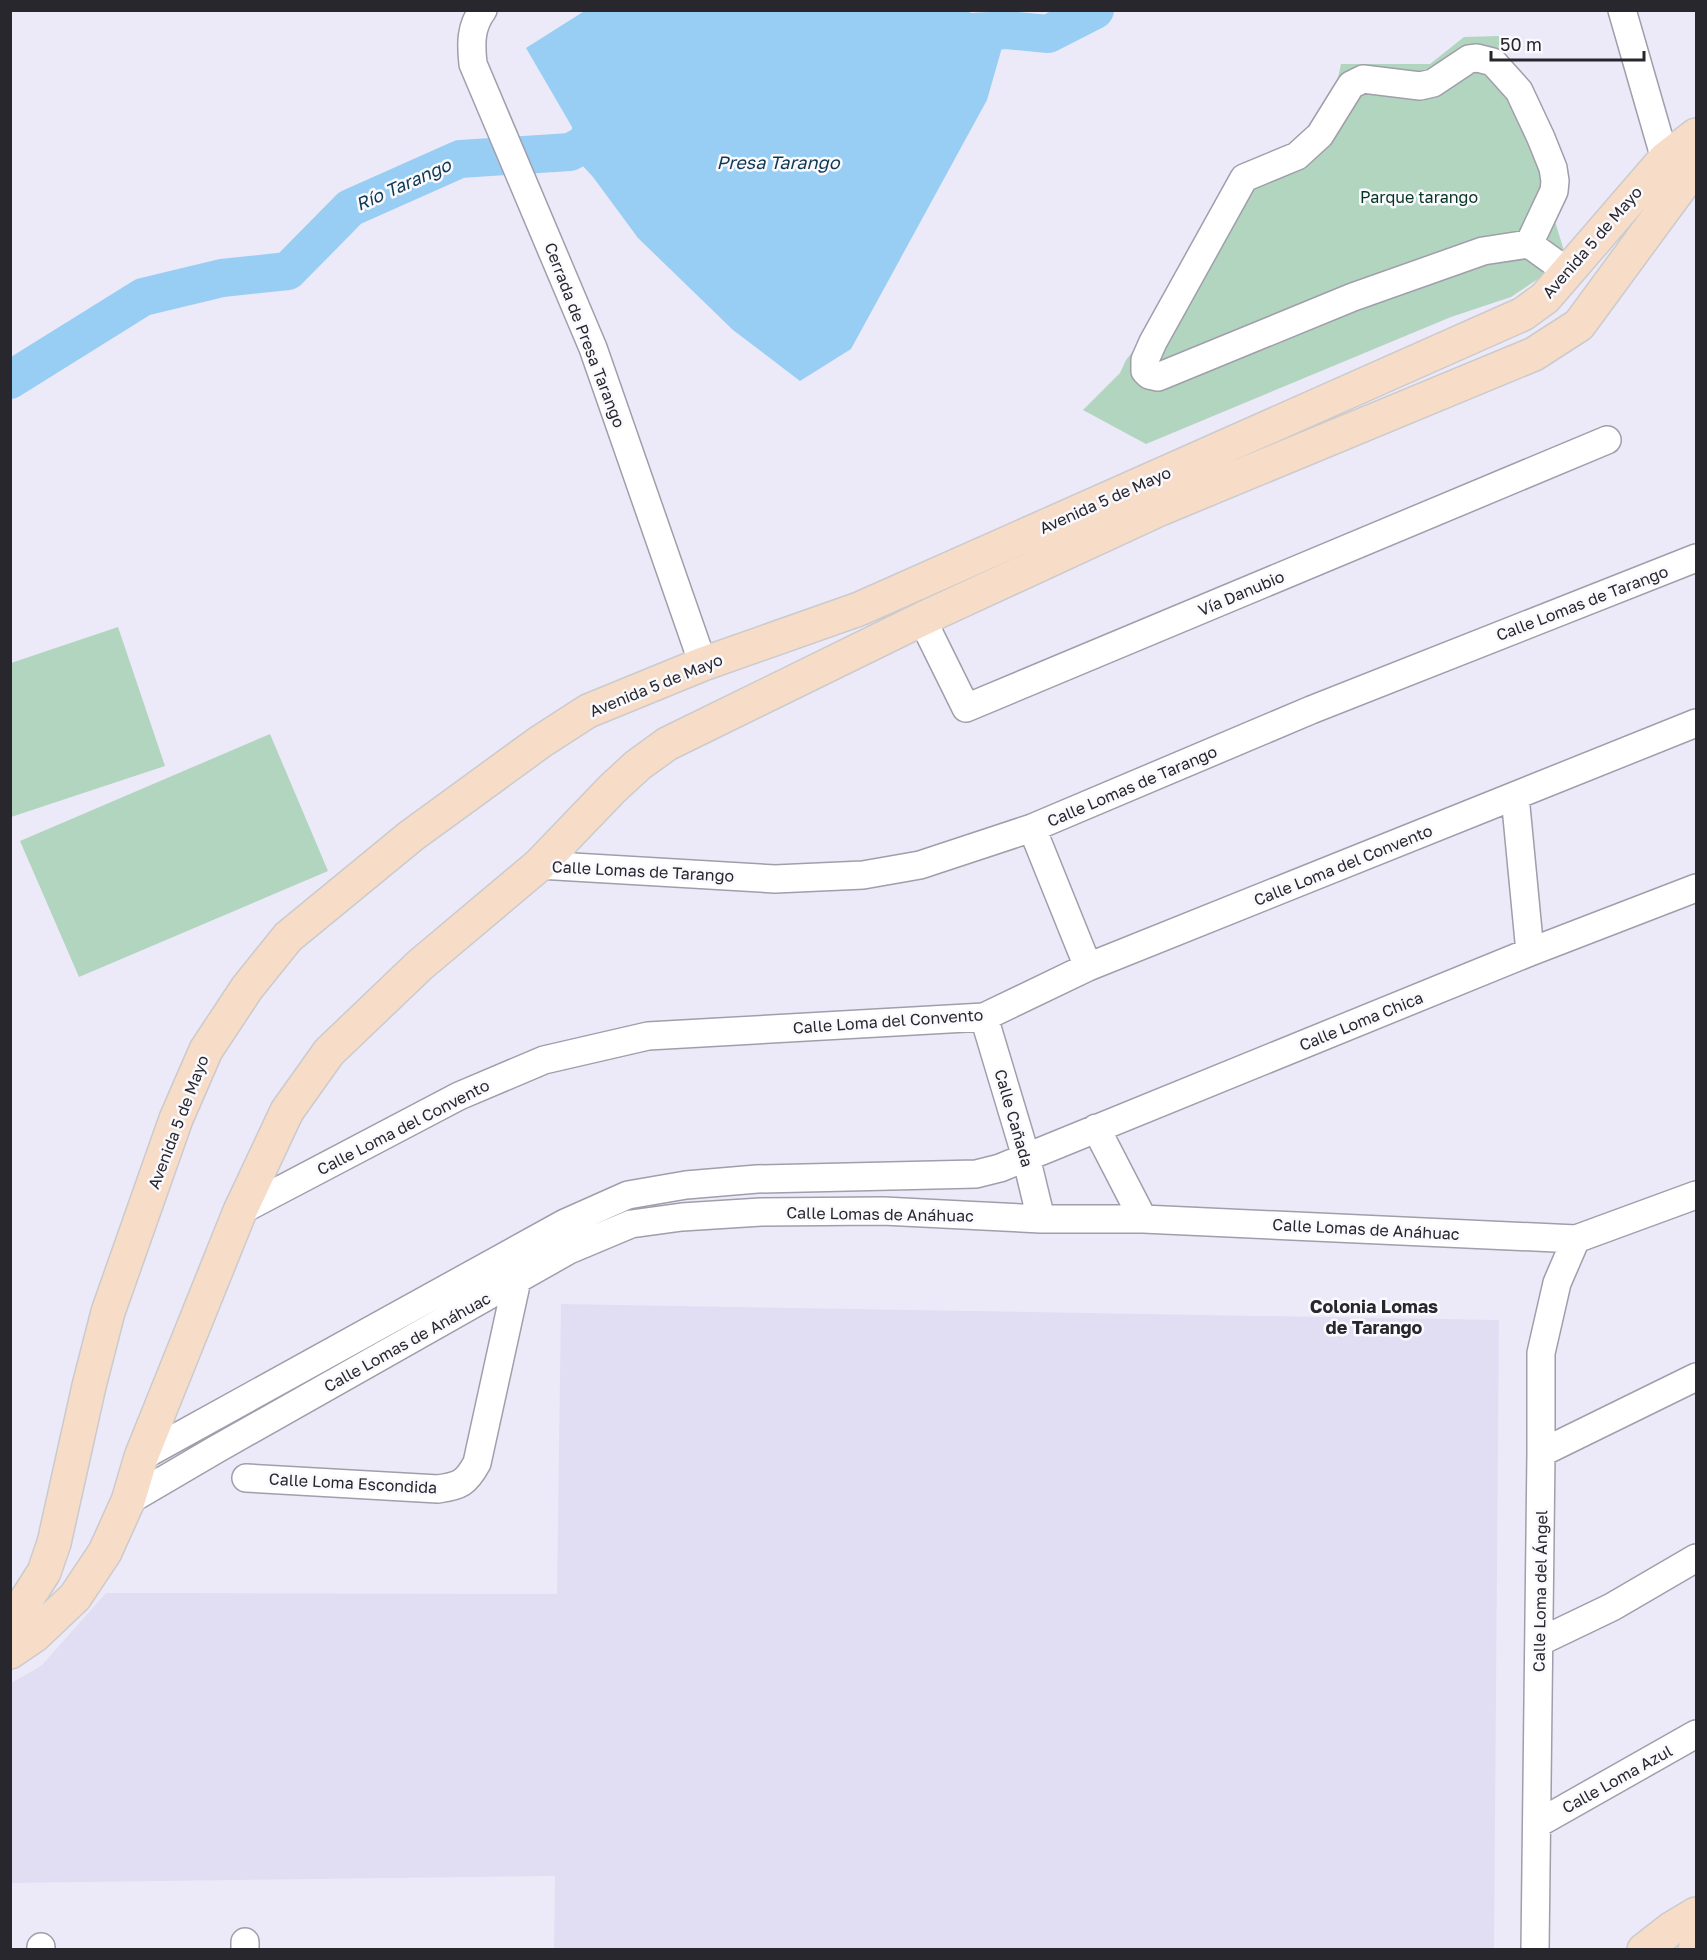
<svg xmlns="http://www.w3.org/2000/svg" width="1707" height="1960" font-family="'Golos Text',sans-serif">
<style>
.built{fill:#e1def3}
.green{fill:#b1d5bf}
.water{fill:#98cef4}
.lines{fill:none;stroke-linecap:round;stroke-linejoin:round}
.river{stroke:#98cef4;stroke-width:38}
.minor-casing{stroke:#a09eab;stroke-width:30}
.major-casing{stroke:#cbcbcd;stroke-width:36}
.minor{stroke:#fff;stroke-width:27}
.major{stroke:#f7dcc7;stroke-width:33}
.labels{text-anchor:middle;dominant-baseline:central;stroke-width:5;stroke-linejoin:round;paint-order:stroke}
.park-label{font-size:16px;fill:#04351f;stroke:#f9f9fe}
.street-label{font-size:16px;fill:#28272d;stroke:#f9f9fe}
.water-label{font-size:18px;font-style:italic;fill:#0e3953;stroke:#f9f9fe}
.neighbourhood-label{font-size:18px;font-weight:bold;fill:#28272d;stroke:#f9f9fe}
</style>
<rect width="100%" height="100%" fill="#eceaf8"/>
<path class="built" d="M561,1304l938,16 -5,629 -940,1 1,-74 -544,7v-200l30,-17 65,-73 451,1z"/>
<path class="green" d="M1499,36l65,215 -20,24 -33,22 -60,20 -305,127 -63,-34 37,-37 6,-13 33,-41 47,-91 95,-84 34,-52 6,-28h89l34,-27z
M118,627l47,139 -154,51v-154z
M270,734l58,137 -249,106 -59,-136z"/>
<path class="water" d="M586,10l381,1 40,19 -20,70 -136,249 -51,32 -67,-51 -95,-92 -45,-61 -23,-25 2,-25 -46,-79z"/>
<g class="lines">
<path class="river" d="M955,33l52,-3 41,4 47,-24
M10,380l133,-83 79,-19 66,-7 62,-63 110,-49 110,-7 44,-23"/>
<defs>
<path id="minor" d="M483,10c-13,17 -12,35 -10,54l120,284 110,316
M1622,10l43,149
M1529,244l25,-53 1,-10 -2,-13 -12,-30 -22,-47 -26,-29 -16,-4 -8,1 -36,24 -13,3 -57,-7 -12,6 -31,50 -23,21 -53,22 -91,164 -8,18v11l4,4 9,2 195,-80 130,-46 46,-7 39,28
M922,619l44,89 641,-268
M1515,796l15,156
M1032,828l56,139
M539,865l236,14 88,-4 57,-10 112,-37 279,-118 385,-152
M984,1017l42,140 15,62
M1096,1128l47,91
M240,1211l219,-115 85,-36 104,-24 336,-19 104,-50 608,-244
M1541,1453l155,-76
M141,1457l424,-234 63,-28 58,-10 71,-6 219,-5 24,-6 530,-216 166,-64
M246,1478l192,11c22,-3 28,-6 39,-26l40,-183
M128,1501l87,-51 354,-200 62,-26 51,-7 79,-5 122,-1 158,8h102l433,20 120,-44
M1539,1642l73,-35 84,-49
M1537,1824l159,-90
M41,1950v-3
M245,1950v-8
M1535,1950l6,-497v-100l16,-70 19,-44"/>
<path id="major" d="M10,1619l8,-6 26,-41 10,-29 35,-157 19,-74 68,-193 30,-69 41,-62 41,-51 123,-101 129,-94 48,-31 115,-47 156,-55 664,-295 22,-16 120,-139 31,-24
M10,1652l25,-17 40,-38 30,-45 23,-51 13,-44 99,-246 47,-100 42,-59 91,-87 119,-100 74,-77 25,-23 29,-21 255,-125 238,-110 374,-155 45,-29 108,-147 9,-8
M1644,1950l27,-21 25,-15
M1695,1950l1,-1"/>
</defs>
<use href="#minor" class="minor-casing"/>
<use href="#major" class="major-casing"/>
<use href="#minor" class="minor"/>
<use href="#major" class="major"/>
</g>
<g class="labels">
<g class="park-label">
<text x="1419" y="197">Parque tarango</text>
</g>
<g class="street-label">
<text transform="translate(1592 242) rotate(-49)">Avenida 5 de Mayo</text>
<text transform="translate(585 335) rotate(69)">Cerrada de Presa Tarango</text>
<text transform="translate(1105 500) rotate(-24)">Avenida 5 de Mayo</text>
<text transform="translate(1241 593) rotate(-23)">Vía Danubio</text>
<text transform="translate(1582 603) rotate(-21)">Calle Lomas de Tarango</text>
<text transform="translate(656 685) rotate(-22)">Avenida 5 de Mayo</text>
<text transform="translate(1132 786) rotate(-23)">Calle Lomas de Tarango</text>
<text transform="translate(1343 865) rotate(-22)">Calle Loma del Convento</text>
<text transform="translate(643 871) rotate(3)">Calle Lomas de Tarango</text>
<text transform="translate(888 1021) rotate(-4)">Calle Loma del Convento</text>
<text transform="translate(1361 1021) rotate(-22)">Calle Loma Chica</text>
<text transform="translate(1014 1118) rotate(74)">Calle Cañada</text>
<text transform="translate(178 1122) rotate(-69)">Avenida 5 de Mayo</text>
<text transform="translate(403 1127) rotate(-27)">Calle Loma del Convento</text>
<text transform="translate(880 1214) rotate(1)">Calle Lomas de Anáhuac</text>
<text transform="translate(1366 1229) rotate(3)">Calle Lomas de Anáhuac</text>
<text transform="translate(407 1342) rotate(-29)">Calle Lomas de Anáhuac</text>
<text transform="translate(353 1483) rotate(3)">Calle Loma Escondida</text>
<text transform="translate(1540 1591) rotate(-89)">Calle Loma del Ángel</text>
<text transform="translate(1617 1779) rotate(-29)">Calle Loma Azul</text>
</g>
<g class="water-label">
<text x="778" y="162">Presa Tarango</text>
<text transform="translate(403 184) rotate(-24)">Río Tarango</text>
</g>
<g class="neighbourhood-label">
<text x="1374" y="1306">Colonia Lomas<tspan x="1374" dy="21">de Tarango</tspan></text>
</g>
</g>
<rect width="1707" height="1960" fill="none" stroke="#28272d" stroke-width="24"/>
<path d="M1491 51v9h153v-9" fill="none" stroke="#28272d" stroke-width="3"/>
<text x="1500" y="51" font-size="18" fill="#28272d" stroke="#f9f9fe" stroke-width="4.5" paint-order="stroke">50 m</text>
</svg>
